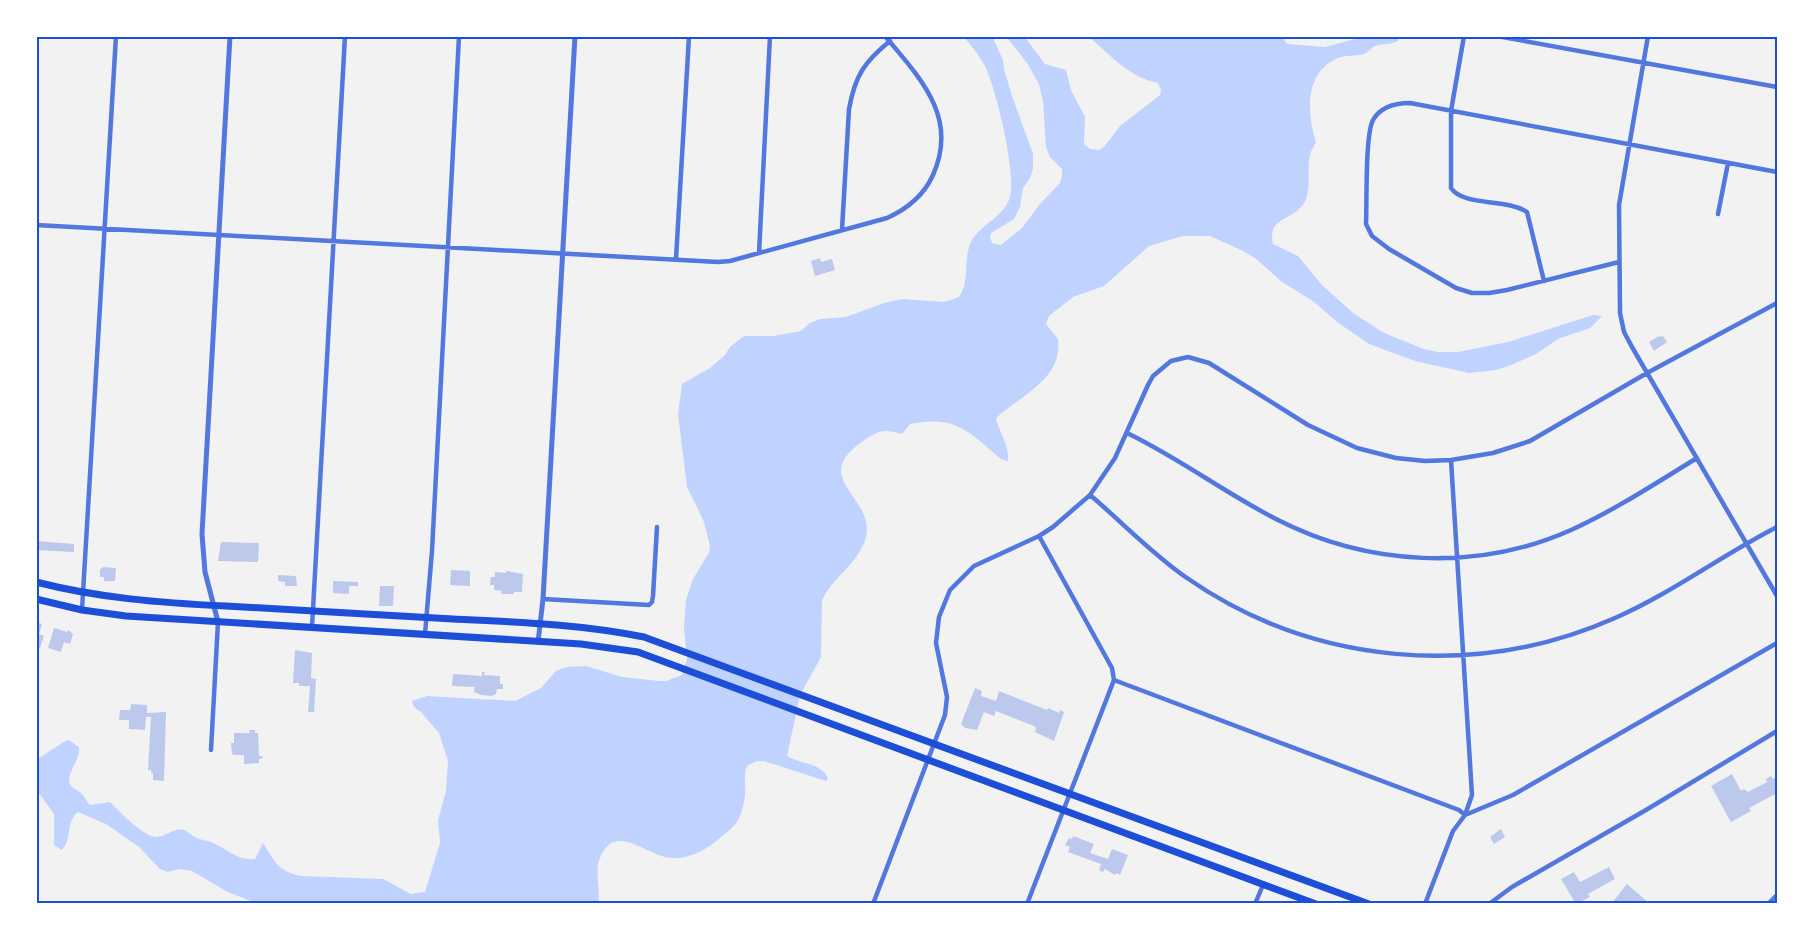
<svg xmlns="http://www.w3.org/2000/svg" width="1813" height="940" font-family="Spectral,serif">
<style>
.water{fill:#bfd3fe}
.building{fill:#bdc9ec}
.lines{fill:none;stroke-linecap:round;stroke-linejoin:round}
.minor{stroke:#5277de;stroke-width:4.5}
.tertiary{stroke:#5277de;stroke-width:5}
.primary{stroke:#1d4ed8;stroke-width:7}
.neatline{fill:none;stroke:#1d4ed8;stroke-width:2}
</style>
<rect width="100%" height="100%" fill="#f2f2f2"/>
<path class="water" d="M963,36h29l11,24 1,9 8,27 21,58v15l-3,9 -7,10 -3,19 -6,12 -23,14 -1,4 2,6 9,2 21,-17 18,-24 20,-21 2,-7v-7l-12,-12 -4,-10 -3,-46 -4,-17 -12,-21 -21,-27h18l21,28 21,6 5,20 14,27 -1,27 6,5 9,1 5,-3 16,-21 40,-31 1,-5 -3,-7c-28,-5 -49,-29 -70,-47h194l5,8 38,3 41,-11h33l-1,5c-7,4 -15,2 -23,5 -4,2 -6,6 -11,8 -9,3 -19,0 -28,5 -32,15 -29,55 -20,83 -2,4 -5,9 -6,13 -4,16 3,38 -8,51 -12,15 -35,12 -29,38l25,12 24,29 31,28 31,20 40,16 14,3h20l50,-10 85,-27 9,1 -12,12 -32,11 -22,15 -25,11 -15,5 -27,3 -54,-12 -46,-17 -32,-22 -24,-21 -31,-19 -27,-24 -12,-7 -33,-15h-27l-34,10 -45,40 -31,11 -24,19 -3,8 12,15c5,40 -37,56 -62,79 3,14 14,29 12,43 -9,-1 -13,-8 -20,-13 -26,-24 -43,-31 -78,-24l-8,10c-18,-5 -23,-4 -39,7 -55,38 12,55 3,96 -7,27 -36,42 -44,64l-1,56 -21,38 -13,61c13,8 36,7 41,23l-2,2 -62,-20h-7l-10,5c-4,8 -1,17 -2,27 0,7 -3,20 -7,27 -4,8 -16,16 -23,22 -11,9 -28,17 -43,16 -24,0 -57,-38 -72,0 -6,13 1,32 -2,46h-340l-32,-13 -34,-20 -12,-2 -12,3 -8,-3 -21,-22 -33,-23 -28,-12c-13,10 -5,26 -16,38l-8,-5v-31l-18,-25v-29l29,-19 4,-1 10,7c2,12 -13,26 -9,37 2,5 8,6 11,9 4,4 5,8 9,12l20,-3c12,12 24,25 39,33 13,7 22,-8 35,-5 4,1 7,5 11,7 5,3 12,3 18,6 14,6 25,18 42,16l8,-16c12,19 15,28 38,33l82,3 28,15 14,-2 15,-49 -2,-23 8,-29 2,-30 -9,-28 -18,-21 -7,-5 -2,-6 15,-5 88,5 26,-13 15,-17 10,-4 20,-1 36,11 37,4h7l16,-6 5,-16 -3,-31 2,-28 7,-21 16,-26 1,-7 -6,-24 -17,-35 -9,-73 4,-30 28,-16 15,-13 5,-8 14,-11h29l28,-5 9,-8 10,-4 26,-2 38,-14 18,-4 42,3 15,-5c12,-17 3,-39 13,-57 10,-16 30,-23 37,-40 9,-23 -13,-111 -24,-134 -6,-11 -14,-21 -22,-30z"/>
<path class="building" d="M820,258l1,4 11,-3 3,11 -20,6 -4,-15z
M1659,336l1,1 3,-1 4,6 -13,9 -5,-9z
M36,541l38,3v8l-38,-2z
M221,542l38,1 -1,19 -40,-1z
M103,567l13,1 -1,13h-11v-4h-4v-7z
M451,570l19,1v15l-20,-1z
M506,571l17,3 -1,18h-8v2h-13l1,-3 -8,-1v-5h-4l1,-8h4v-5l11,1z
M278,575l18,1 1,10h-12v-4l-7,-1z
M333,581l25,1v4h-9v8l-16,-1z
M380,586h14l-1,20h-14z
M36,622l6,2 -3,10 5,2 -4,12 -4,-1z
M54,628l13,4 1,-2 5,4 -3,10 -6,-2 -3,10 -13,-4z
M295,650l17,3 -1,25 5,1 -2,33h-6l2,-26h-11v-3h-6z
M482,672h3l-1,3 16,1v8h3v5h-6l-1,5 -4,2 -11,-1 -7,-3 1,-5 -23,-1 1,-12 29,2z
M975,688l7,3 -1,5 15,5 3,-10 48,19 1,-2 11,5 1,-3 4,2 -10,29 -19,-9 1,-4 -2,-2 -38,-15 -2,5 -10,-4 -7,18 -12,-2 -4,-4z
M131,704l16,1v8l19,-1 -2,69 -11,-1v-7h-2v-3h-3l3,-53h-5l-1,13 -16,-1v-9h-10l1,-10h10z
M249,730h6v3h3l1,23h3l1,2 -4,1v4l-15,1v-9h-11l-1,-2 -1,-10h3v-10h16z
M1732,774l9,17 3,-2 4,3 19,-10 -1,-3 5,-3 2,3 4,-3v17l-28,15 2,3 -20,11 -20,-36z
M1501,829l4,8 -11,7 -4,-7z
M1073,836l21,8 -4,9 18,6 4,-10 16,6 -8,20 -4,-2 -1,2 -10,-6 -2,3 -4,-2 2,-6 -33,-12 2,-5 -5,-2 4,-7 3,1z
M1609,867l6,12 -27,15 2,3 -14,7 -15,-25 13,-7 6,10z
M1627,884l23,20h-39z"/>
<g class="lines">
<path class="minor" d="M1464,36l-13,75v77c13,19 55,10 76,24l17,69
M1497,36l280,51
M1648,36l-29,169 1,108 4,19 8,15 145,249
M1718,214l10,-51
M36,225l682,37 12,-1 157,-43c20,-9 37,-23 46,-43 26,-58 -13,-97 -48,-139
M842,230l7,-121c6,-33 15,-47 41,-68
M759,253l11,-217
M676,259l13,-223
M1619,262l-112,28 -18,3h-17l-16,-5 -67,-39 -17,-13 -6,-12c1,-21 -1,-89 7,-104 8,-14 23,-17 37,-17l367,69
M1127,433c52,25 98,60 149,86 91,47 201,53 295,11 44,-20 85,-47 126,-72
M1090,495c32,27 62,59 97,83 125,87 288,102 428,40 57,-25 107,-63 162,-91
M543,599l106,6 3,-3 1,-6 4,-69
M82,610l34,-574
M312,627l33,-591
M425,634l7,-83 27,-515
M1114,680l345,130 6,5 7,-20 -21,-335
M211,750l7,-128
M873,904l72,-189 2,-18 -11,-54 3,-26 11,-27 24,-24 65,-30 14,-9 37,-32 25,-37 33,-73 5,-9 18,-15 17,-4 21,6 99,62 49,23 39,10 29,3 26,-1 42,-7 37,-12 117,-68 130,-70
M1027,904l87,-224 -2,-12 -73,-132
M1255,904l8,-19
M1425,904l28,-73 12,-16 48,-20 264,-152
M1489,904l23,-17 134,-77 131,-79
M1768,904l9,-9"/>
<path class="tertiary" d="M218,622l-13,-50 -3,-38 28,-498
M538,642l5,-43 32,-563"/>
<path class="primary" d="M36,582c62,16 126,21 190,24 76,4 151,9 227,13 64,3 128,5 191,18l725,267
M36,599l46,11 44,6 455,28 57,8 678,252"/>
</g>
<rect width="1813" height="940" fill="none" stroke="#ffffff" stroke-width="75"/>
<rect x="38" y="38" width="1738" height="864" class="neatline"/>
</svg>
